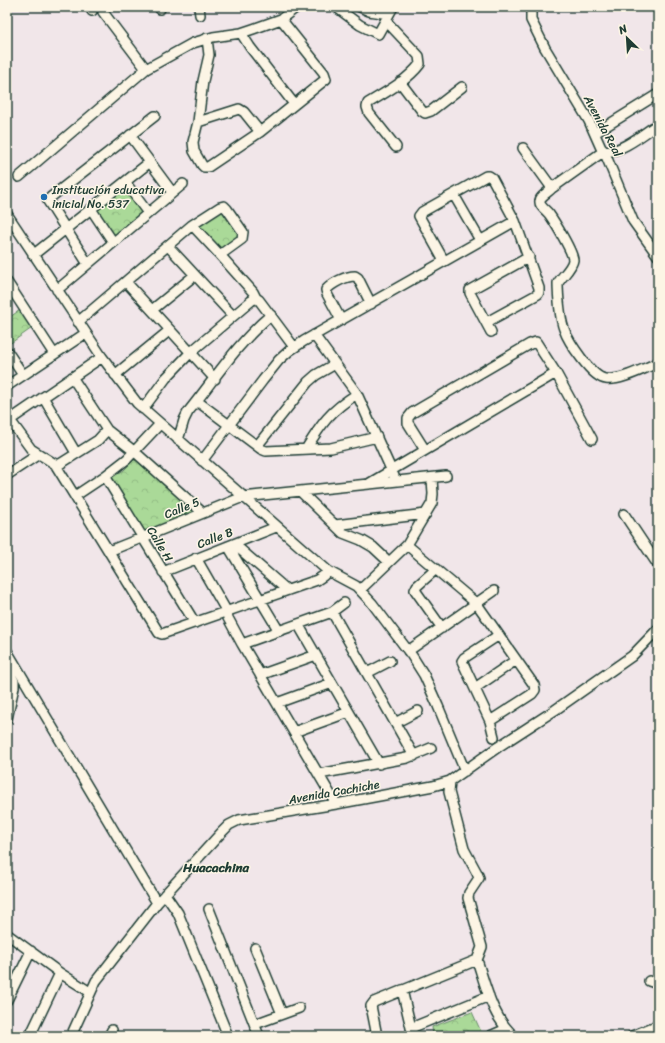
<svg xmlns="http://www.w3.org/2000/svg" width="665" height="1043" font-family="Sriracha,sans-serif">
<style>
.forest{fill:url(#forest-crowns);stroke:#648b66}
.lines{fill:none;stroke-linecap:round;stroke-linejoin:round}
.minor-casing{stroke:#1f3d34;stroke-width:12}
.minor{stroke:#fcf5e5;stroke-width:9}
.poi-dot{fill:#1f6fb2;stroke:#fcf5e5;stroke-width:1.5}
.labels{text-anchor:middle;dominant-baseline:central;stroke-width:3;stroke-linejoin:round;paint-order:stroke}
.street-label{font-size:12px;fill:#1f3d34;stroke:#fcf5e5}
.poi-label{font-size:12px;fill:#1f3d34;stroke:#fcf5e5;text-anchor:start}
.neighbourhood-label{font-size:13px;font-weight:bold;fill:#1f3d34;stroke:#fcf5e5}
</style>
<defs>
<pattern id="forest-crowns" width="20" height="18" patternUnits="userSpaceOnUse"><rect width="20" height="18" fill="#aad998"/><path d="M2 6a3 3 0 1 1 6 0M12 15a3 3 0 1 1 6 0" fill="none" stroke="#92bb84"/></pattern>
</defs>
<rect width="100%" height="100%" fill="#f1e6e9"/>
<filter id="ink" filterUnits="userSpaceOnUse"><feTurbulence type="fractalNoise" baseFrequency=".025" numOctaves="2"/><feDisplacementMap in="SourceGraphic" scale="8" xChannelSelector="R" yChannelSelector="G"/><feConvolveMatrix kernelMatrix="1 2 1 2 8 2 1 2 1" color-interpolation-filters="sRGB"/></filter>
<g filter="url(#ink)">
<path class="forest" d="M125,186l19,27 -29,25 -19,-28z
M222,209l18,27 -19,16 -22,-24v-3z
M20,310l12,18 -24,17 -1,-26z
M134,460l3,1 58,50v3l-50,20 -34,-56 13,-8z
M472,1012l11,24h-50l-1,-9z"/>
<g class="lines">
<defs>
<path id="minor" d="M90,7l2,4
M159,7l1,2
M199,7l1,8
M336,7l24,18 18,9 15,-27
M360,7l9,4 20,3
M531,7v13l14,28 44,73 12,27 3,3 29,70 25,35
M103,12l43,57
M386,21l33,35 1,8c-13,17 -34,28 -52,39l-1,4 2,6 27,34
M241,33l9,14 44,57
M207,38l2,17 -6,26 -5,41 41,-13 5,3 16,20
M400,82l22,29 3,2 6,-2 31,-24
M198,122l-5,20 1,9 8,14 2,2h4l52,-35 66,-53 -2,-6 -43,-54
M595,133l63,-39
M130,135l42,57
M523,148l29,40c-3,4 -12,8 -12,13 -1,5 6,9 9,13 5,7 24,38 24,46 -1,8 -11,16 -15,23 0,11 2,36 6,46 4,12 28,49 42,50 15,2 38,-11 52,-16
M19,177l127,-108 47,-26 20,-6 28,-4 12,-4 28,-10 16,-12
M125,182l23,31
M552,188l52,-37c14,4 42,-19 54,-27
M454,195l26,45
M91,209l22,33
M7,214l95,143 35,46 191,168 28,15 16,17 40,53 12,19 14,31 27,65
M168,246l65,70
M33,255l117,-93
M220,255l33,37 3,6
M444,261l-25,-45 3,-4 64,-36h3l3,2 23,43 24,67v4l-1,2 -51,28
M88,264l-40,-63 3,-4 104,-81
M7,282l47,72
M126,282l89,97
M57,290l126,-106
M152,310l43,-35
M341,320l-14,-26 -1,-4c6,-7 20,-14 29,-14l3,2 13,26
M78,322l114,-97 28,-18 4,-1 3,3 16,23 -1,7 -22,16 -28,-30
M491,332l-21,-39v-3l59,-33
M314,335l43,59 37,82
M7,351l16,24
M115,375l55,-45
M72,377l35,53 28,22 68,61
M7,386l79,-53
M43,397l33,56
M197,401l64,48 5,2 65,-3 46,-11
M143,409l23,-31 25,-26 60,-51 5,-3 3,2 35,47
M7,416l24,33 24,15h5l38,-24 9,-10
M7,422l95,-65
M178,440l6,-20 4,-8c26,-32 50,-70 83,-97
M257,446l51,-64 8,-7 19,-11
M306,449c16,-26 24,-38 51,-55
M425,450l-17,-27v-5l4,-5 118,-69 6,-2 20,31 36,66
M202,461l61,-81 16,-20 10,-9 15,-10 211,-120
M55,464l104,169 3,1 155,-54 6,-4 5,-5
M7,475l32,-21
M105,476l90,147
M370,483l186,-110
M301,492l42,41 18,7 12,7 16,15
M75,496l30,-20 22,-17 33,-35
M624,514l34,51
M335,525l91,-11
M234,544l53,46
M407,545l70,59 57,81 1,5 -3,4 -42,27
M228,546l51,85
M109,551l134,-54 203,-21
M196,558l31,54 1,6 14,26 94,160
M436,569l-19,17 -2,4 27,38
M163,572l113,-45
M360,590l47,-45 25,-42 1,-9 -1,-16
M332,612l82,144
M298,624l81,140
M242,644l90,-32 12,-9
M7,651l150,252
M408,651l86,-60
M7,667l7,14v6l-7,32
M367,673l23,-12
M260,675l56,-20
M475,688l41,-28
M277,703l55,-20
M395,723l23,-12
M294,732l55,-20
M494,737l-4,-16 -28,-60 2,-3 35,-23
M319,774l88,-16 24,-10
M450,781l-1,11 15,57 13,24 2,5 -10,15 -1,5 14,49 -5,13c9,27 15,57 37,76
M165,894l13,19 50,123
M209,909l50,127
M7,934l53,39 30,19
M255,948l27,66
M649,981l9,3
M402,990l11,46
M7,1000l24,-49
M255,1024l44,-16
M411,1028l78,-32
M30,1036l30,-63
M71,1036l25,-55 61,-78 64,-70 8,-8 10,-5 97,-16 97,-18 17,-5 48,-34 57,-37 77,-54 26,-27
M109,1036l3,-6
M377,1036l-6,-30 3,-4 103,-42
M490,1036l16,-7
M632,1036l26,-11"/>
</defs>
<use href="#minor" class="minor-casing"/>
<use href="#minor" class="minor"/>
</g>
</g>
<circle class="poi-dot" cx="44" cy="197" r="4"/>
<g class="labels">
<g class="street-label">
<text transform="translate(603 126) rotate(62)">Avenida Real</text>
<text transform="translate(182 508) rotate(-22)">Calle 5</text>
<text transform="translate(215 538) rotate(-21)">Calle B</text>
<text transform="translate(160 544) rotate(59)">Calle H</text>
<text transform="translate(334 792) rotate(-10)">Avenida Cachiche</text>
</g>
<g class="poi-label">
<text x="52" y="190">Institución educativa<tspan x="52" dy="14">inicial No. 537</tspan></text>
</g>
<g class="neighbourhood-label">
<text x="216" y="867">Huacachina</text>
</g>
</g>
<rect width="665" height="1043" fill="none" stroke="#fcf5e5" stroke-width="24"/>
<rect x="12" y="12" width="641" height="1019" fill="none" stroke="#1f3d34" stroke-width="1.5" filter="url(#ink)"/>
<g transform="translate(627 38) rotate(335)" stroke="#fcf5e5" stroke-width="3" paint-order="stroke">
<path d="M0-3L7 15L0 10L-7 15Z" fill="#1f3d34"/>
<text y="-6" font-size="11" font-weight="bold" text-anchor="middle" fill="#1f3d34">N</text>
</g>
</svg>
